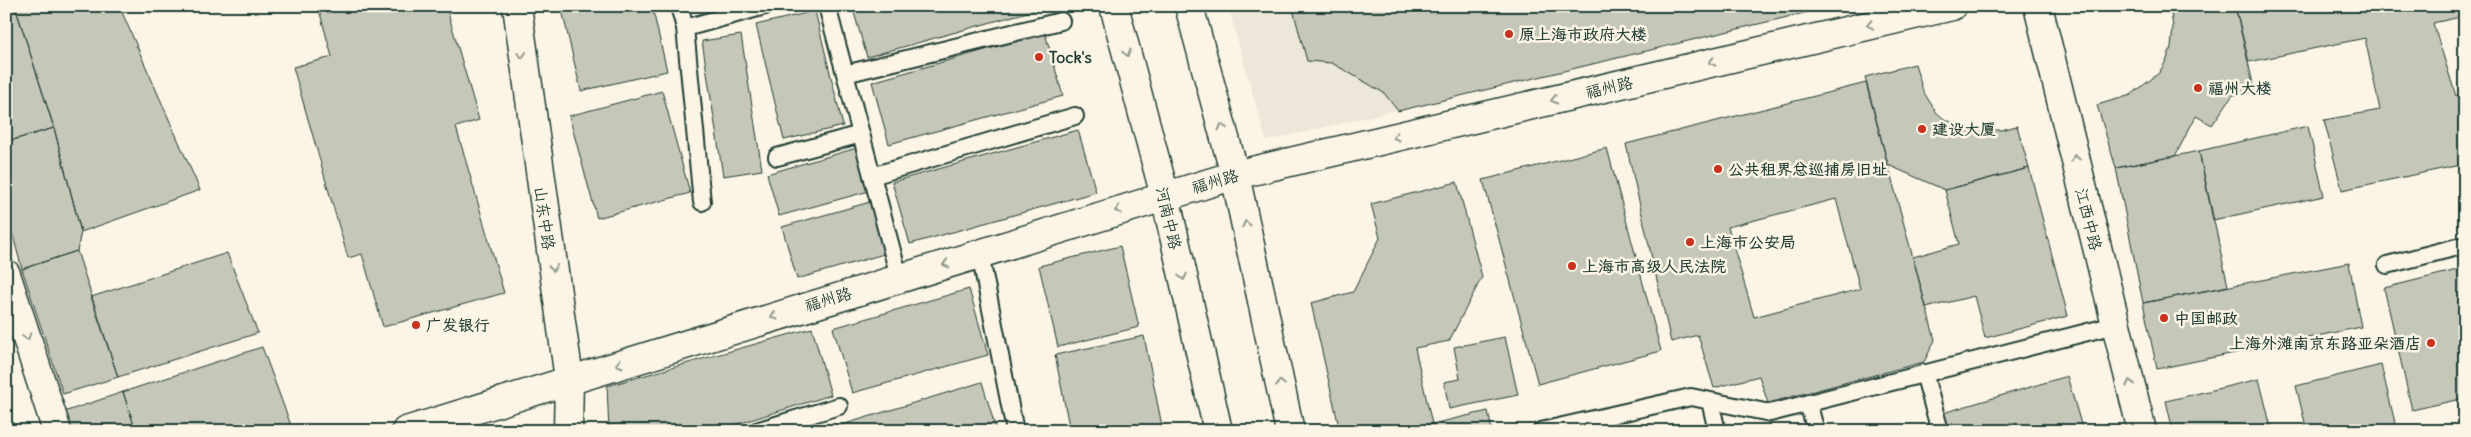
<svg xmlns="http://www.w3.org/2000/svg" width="2471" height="437" font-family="Delius,'LXGW WenKai TC',sans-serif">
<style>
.built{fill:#ece7d8}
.building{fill:#c5c7b9;stroke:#1f3d34;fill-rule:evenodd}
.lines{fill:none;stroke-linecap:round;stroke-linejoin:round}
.lane-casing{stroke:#1f3d34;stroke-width:20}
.street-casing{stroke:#1f3d34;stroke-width:31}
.secondary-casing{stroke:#1f3d34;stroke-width:31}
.lane{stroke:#fcf5e5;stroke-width:16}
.street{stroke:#fcf5e5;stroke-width:28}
.secondary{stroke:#fcf5e5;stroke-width:28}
.oneway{stroke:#8e998c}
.poi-dot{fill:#c8321e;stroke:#fcf5e5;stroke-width:2}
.labels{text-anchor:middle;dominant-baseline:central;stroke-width:5;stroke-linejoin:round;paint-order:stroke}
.poi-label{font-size:16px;font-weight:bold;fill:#1f3d34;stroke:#fcf5e5;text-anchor:start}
.street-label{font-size:16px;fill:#1f3d34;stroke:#fcf5e5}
</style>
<rect width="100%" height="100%" fill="#fcf5e5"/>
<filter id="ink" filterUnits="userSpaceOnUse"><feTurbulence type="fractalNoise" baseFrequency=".02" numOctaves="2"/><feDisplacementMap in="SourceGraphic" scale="10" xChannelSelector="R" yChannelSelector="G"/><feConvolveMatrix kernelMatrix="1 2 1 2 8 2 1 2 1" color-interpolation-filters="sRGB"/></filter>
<g filter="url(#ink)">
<path class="built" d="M1228,6h610l-572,135z"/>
<path class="building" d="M6,6h9l39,122 -48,14z
M15,6h118l-12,4 79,180 -119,42 -27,-104z
M318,6h128l33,114 -23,7 48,166 -121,34 -21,-73 -14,4 -55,-191 39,-10z
M561,6h91l15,65 -86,20z
M852,6h197l-182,51z
M1292,6h541l-435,105 -14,-18 -52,-30 -25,-2z
M2170,6h65l20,86 -22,3 -21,30 -16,-9 -21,40 -59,12 -19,-63 34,-10 28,-22 8,-14 4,-12 2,-20z
M2235,6h230v10l-32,7 23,73 9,-2v70l-123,26 -18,-70 56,-10 -15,-72 -116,24z
M815,11l28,115 -59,14 -28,-115z
M1045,33l18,63 -174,48 -17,-62z
M741,35l21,135 -39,6 -21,-135z
M1915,64l8,27 13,21 8,7 26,11h31l16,-4 12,42 -84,22 -57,-25 -23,-88z
M1866,83l69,257 -11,22 -156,41 -9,-27 -45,12 -16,-53 -27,7 -45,-198zM1836,199l24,90 -106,28 -26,-90z
M662,91l28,102 -93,25 -28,-102z
M2308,126l16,70 -111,24 -14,-69z
M54,128l27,104 -4,19 -55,18 -16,-59v-68z
M1078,130l18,62 -186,52 -18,-62z
M857,148l12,43 -90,25 -12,-42z
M1607,148l54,203 -123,33 -55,-204z
M2199,151l29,135 -85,17 -27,-135z
M2029,168l39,148 -83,22 -11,-42 -48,12 -13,-51 46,-13 -14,-54z
M1457,182l25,95 -33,64 -34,7 17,76 -35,7h-57l-29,-128 42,-11 27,-54 -9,-34z
M870,202l14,52 -87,25 -15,-52z
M1120,246l19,81 -81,20 -19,-81z
M77,251l41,126 -55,17 -41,-125z
M227,253l31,80 -140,44 -27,-80z
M2349,263l12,64 -204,42 -14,-66z
M2465,268v130l-53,12 -28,-122z
M969,289l19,66 -136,38 -19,-65z
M812,328l19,67 -116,36h-106l-2,-45z
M1144,336l19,95h-93l-15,-76z
M1505,337l13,58 -69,14 -5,-27 16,-3 -6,-32z
M262,347l31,84h-157l-13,-39z
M2381,365l16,66h-90l-11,-45z
M2067,376l16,55h-132l-8,-18z
M2259,379l13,52h-99l-7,-30z
M982,382l14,47 -6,2h-168z
M123,392l13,39h-66l-6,-19z
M1488,411l4,20h-58l-2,-7z
M1432,424l2,7h-27v-2z
M1707,424l2,7h-40z"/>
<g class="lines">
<defs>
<path id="lane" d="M679,6l6,22 17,174
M827,6l72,271
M685,28l80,-22
M845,74l216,-53
M777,157l84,-23
M872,176l203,-60
M980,254l35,177
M2387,265l78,-20
M1924,373l16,58
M1710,401l7,30
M1808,403l8,28
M756,431l83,-25
M1541,431l150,-34 79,16 345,-88"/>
<path id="street" d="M517,6l52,373 -1,52
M2038,6l104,425
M6,274l51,157"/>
<path id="secondary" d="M1114,6l51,190 53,235
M1189,6l46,169 55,256
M406,431l829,-256 717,-169"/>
</defs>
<use href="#lane" class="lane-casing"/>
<use href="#street" class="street-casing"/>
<use href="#secondary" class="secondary-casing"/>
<use href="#lane" class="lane"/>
<use href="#street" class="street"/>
<use href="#secondary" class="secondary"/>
</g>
<defs><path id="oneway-chevron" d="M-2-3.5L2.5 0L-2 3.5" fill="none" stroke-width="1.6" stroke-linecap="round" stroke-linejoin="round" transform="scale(1.25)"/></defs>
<g class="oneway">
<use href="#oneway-chevron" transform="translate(1870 25) rotate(167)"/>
<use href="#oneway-chevron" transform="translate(1127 53) rotate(75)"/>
<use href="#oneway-chevron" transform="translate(522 55) rotate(84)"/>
<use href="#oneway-chevron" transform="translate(1712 62) rotate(167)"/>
<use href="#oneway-chevron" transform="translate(1554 100) rotate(167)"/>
<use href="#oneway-chevron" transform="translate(1222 127) rotate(-105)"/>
<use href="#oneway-chevron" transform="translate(1396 137) rotate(167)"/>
<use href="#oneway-chevron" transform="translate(2075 158) rotate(-104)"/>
<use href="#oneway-chevron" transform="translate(1118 210) rotate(162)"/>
<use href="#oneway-chevron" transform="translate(1246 224) rotate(-103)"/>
<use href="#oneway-chevron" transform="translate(946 264) rotate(164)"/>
<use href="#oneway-chevron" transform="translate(553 268) rotate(82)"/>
<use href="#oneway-chevron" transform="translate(1183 277) rotate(77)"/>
<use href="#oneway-chevron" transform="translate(774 316) rotate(163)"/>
<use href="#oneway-chevron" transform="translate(27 337) rotate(72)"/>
<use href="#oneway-chevron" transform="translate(619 364) rotate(163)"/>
<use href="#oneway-chevron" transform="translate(1280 383) rotate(-101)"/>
<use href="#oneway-chevron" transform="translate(2130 383) rotate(-104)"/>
</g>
</g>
<g class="poi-dot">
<circle cx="1509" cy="34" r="5"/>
<circle cx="1039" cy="57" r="5"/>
<circle cx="2198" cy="88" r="5"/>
<circle cx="1922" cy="129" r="5"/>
<circle cx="1718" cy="169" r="5"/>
<circle cx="1690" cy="242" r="5"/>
<circle cx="1572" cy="266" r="5"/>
<circle cx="2164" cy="318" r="5"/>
<circle cx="416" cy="325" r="5"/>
<circle cx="2431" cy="343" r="5"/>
</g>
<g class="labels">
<g class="poi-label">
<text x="1519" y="34">原上海市政府大楼</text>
<text x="1049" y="57">Tock's</text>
<text x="2208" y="88">福州大楼</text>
<text x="1932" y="129">建设大厦</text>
<text x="1728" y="169">公共租界总巡捕房旧址</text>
<text x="1700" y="242">上海市公安局</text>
<text x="1582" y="266">上海市高级人民法院</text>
<text x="2174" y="318">中国邮政</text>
<text x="426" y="325">广发银行</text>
<text x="2421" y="343" text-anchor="end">上海外滩南京东路亚朵酒店</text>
</g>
<g class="street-label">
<text transform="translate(1609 87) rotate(-13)">福州路</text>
<text transform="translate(1215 181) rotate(-16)">福州路</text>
<text transform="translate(545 218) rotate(82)">山东中路</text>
<text transform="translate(1169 218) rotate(77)">河南中路</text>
<text transform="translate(2089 219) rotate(76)">江西中路</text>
<text transform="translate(828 299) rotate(-17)">福州路</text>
</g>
</g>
<rect width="2471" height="437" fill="none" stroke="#fcf5e5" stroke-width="25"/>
<rect x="12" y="12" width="2446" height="412" fill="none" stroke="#1f3d34" stroke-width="2" filter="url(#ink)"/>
</svg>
